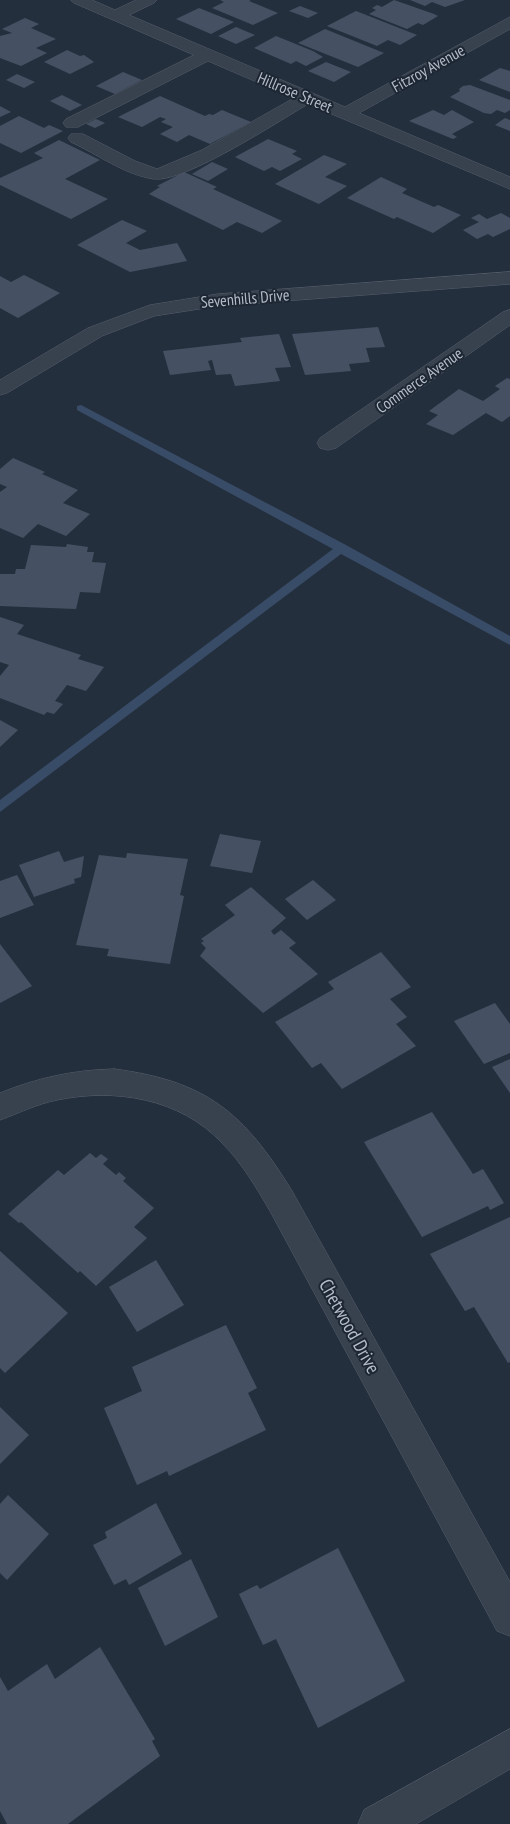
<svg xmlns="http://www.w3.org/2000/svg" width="510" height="1824" font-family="'PT Sans Narrow',sans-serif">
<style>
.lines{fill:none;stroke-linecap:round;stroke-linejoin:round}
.stream{fill:#394c67;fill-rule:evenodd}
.building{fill:#455162}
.minor-casing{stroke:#565f6c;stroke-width:1}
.minor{fill:#38414e;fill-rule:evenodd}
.labels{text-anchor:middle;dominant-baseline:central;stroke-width:4;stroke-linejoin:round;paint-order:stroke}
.far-street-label{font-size:16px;fill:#b4bcc9;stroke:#1d2633}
.street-label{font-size:19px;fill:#b4bcc9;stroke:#1d2633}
</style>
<rect width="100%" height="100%" fill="#242f3e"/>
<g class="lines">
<path class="stream" d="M81,405l265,140 164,91v9l-169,-91 -341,258v-12l333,-251 -256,-139v-4z"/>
</g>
<path class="building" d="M220,0h31l-2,1 29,12 -25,12 -41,-17 12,-6z
M394,0l40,14 4,2 -15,9 -5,-2 -11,6 -38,-15 7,-4 -4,-2 5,-3 5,2z
M410,0h55l-20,7 -13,-5 -7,4z
M300,6l18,7 -10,5 -19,-7z
M199,8l35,14 -23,12 -35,-15z
M356,11l61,24 -17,10 -12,-5 -11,6 -50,-20z
M25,18l14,6 -8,4 25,11 -20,9 11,5 -26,13 -21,-8v-22l12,-3 -10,-4z
M236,27l19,8 -19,9 -18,-8z
M325,29l59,24 -26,14 -60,-24z
M276,36l37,15 10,6 -17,9 -10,-5 -5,3 -37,-16z
M67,50l13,6 4,-1 10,7 -24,12 -26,-12z
M326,62l25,10 -17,10 -26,-11z
M500,68l10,3v21l-31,-12z
M123,72l19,8 -27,14 -19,-8z
M17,74l18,8 -11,6 -18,-8z
M470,85l40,15v10l-5,3 -8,-3 -6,4 -7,-1 -34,-16 10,-6 -1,-2 4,-3z
M62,95l20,10 -12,6 -20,-10z
M160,96l45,20 4,-2 4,1 9,-5 29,12 -41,22 -21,-9 -12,7 -17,-8 13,-7 -12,-5 5,-3 -6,-2 -18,10 -24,-10z
M0,106l11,6 -11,5z
M433,110l11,5 8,-5 22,12 -22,12 5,3 -4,2 -44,-18z
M19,116l25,12 5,-3 14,6 -42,22 -21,-10v-17z
M505,118l5,2v11l-15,-6z
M96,119l9,4 -10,5 -9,-4z
M268,139l29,12 -5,3 10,5 -22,12 -8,-4 -8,4 -29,-14z
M59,140l41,20 -35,19 43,20 -37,20 -71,-34v-7l43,-20 -9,-5z
M324,155l23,9 -22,13 22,9 -28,18 -44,-20z
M212,162l16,7 -20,12 -16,-7z
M184,172l33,15 -4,2 69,32 -20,12 -25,-11 -14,8 -74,-36 11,-7 -3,-1z
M381,177l26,12 -5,4 32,14 4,-2 23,10 -28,18 -36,-16 -3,2 -47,-21z
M501,213l9,5v11l-17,8 -5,-3 -11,5 -14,-9 16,-8 -8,-4 8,-4 8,5z
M122,220l25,11 -21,12 14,7 37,-7 10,18 -57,11 -53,-27z
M24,275l36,18 -42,25 -18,-10v-32l11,6z
M378,327l7,20 -19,1 4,14 -21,2 2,7 -46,4 -13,-41z
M279,334l12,33 -16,1 5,13 -45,5 -4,-12 -15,1 -4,-15 -4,1 3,9 -41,5 -7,-24 79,-9 -2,-4z
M507,378l3,1v37l-8,6 -16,-9 -33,22 -27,-11 12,-9 -9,-4 30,-22 24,12 17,-12 -5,-3z
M13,458l32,14 -3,2 36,16 -15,13 27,11 -24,22 -28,-12 -15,14 -23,-10v-36l7,-5 -7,-3v-15z
M67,544l21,3 -1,5h7l-2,10 14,1 -6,30 -20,-1 -4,17 -76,-3v-32h15l1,-5h9l6,-24 35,2z
M0,617l24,8 -7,9 64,21 -3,4 26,8 -18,24 -19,-6 -12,16 8,3 -9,10 -7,-2 -3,3 -44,-17v-22l9,-11 -9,-3z
M0,720l18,10 -18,17z
M220,834l41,7 -9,32 -42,-7z
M59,851l5,11 20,-6 -3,21 -7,2 1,4 -41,14 -15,-32z
M127,853l61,6 -8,36 4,1 -14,68 -63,-8 2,-7 -33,-4 23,-90 27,3z
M17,875l17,30 -34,13v-37z
M313,880l23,20 -29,20 -22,-21z
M251,887l35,31 -15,13 3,4 7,-5 15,13 -7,5 29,26 -55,39 -63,-57 6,-8 -5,-5 3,-2 -3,-2 34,-24 -10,-10z
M0,944l32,42 -32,17z
M381,952l30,35 -21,12 17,18 -11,7 20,22 -74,43 -21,-26 -9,5 -37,-46 59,-33 -6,-7z
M495,1003l15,21v29l-26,11 -30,-43z
M510,1059v34l-18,-26z
M432,1112l41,62 10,-5 21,34 -14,7 -2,-4 -66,31 -58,-95z
M90,1153l6,5 5,-4 7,5 -5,5 13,11 3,-3 7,6 -3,3 31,27 -20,19 13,11 -51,48 -16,-15 -2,2 -57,-51 -2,1 -11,-9 50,-44 6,5z
M510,1217v145l-2,1 -34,-56 -9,4 -35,-57z
M0,1251l68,62 -63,60 -5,-5z
M156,1260l28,45 -47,27 -28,-45z
M226,1325l31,63 -9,5 18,37 -97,46 -2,-5 -30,14 -33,-77 38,-17 -10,-24z
M0,1407l29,28 -29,29z
M8,1495l41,39 -42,46 -7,-7v-69z
M156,1503l26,51 -53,31 -3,-6 -12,6 -21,-40 14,-7 -2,-6z
M338,1548l67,133 -87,47 -42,-89 -13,6 -24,-51 18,-9 3,4z
M191,1559l27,58 -53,29 -27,-58z
M100,1647l55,92 -3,2 8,15 -92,68h-61l-7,-13v-134l8,14 39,-27 8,15z"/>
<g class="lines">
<defs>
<path id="minor" d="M71,0h21l23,10 21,-10h21l-3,3 -25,12 216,92 165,-90v12l-151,84 151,64v12l-202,-85c-29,17 -124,79 -154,75 -29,-4 -57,-25 -83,-37l-3,-4 3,-4h12l52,27 22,8 45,-19 92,-52 -86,-37 -130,66h-12l-3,-4 3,-4 128,-64 -120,-52z
M510,272v12l-292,22 -64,10 -52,20 -95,57 -7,2v-15l88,-52 62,-23 68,-11z
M510,310v15l-174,123 -8,2 -8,-2 -3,-5 3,-5 183,-126z
M114,1069c93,12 130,44 178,122l218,391v54l-13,-5 -227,-420c-14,-24 -28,-48 -48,-68 -42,-45 -107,-55 -165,-43 -20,4 -38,13 -57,20v-27c37,-15 73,-23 114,-24z
M510,1729v40l-94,55h-58l6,-14z"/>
</defs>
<use href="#minor" class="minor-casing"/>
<use href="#minor" class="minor"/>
</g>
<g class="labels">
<g class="far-street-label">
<text transform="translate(428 68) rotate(-29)">Fitzroy Avenue</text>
<text transform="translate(295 92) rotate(23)">Hillrose Street</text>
<text transform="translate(245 298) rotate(-5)">Sevenhills Drive</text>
<text transform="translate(419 380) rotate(-35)">Commerce Avenue</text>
</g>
<g class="street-label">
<text transform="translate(350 1326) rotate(61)">Chetwood Drive</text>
</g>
</g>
</svg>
